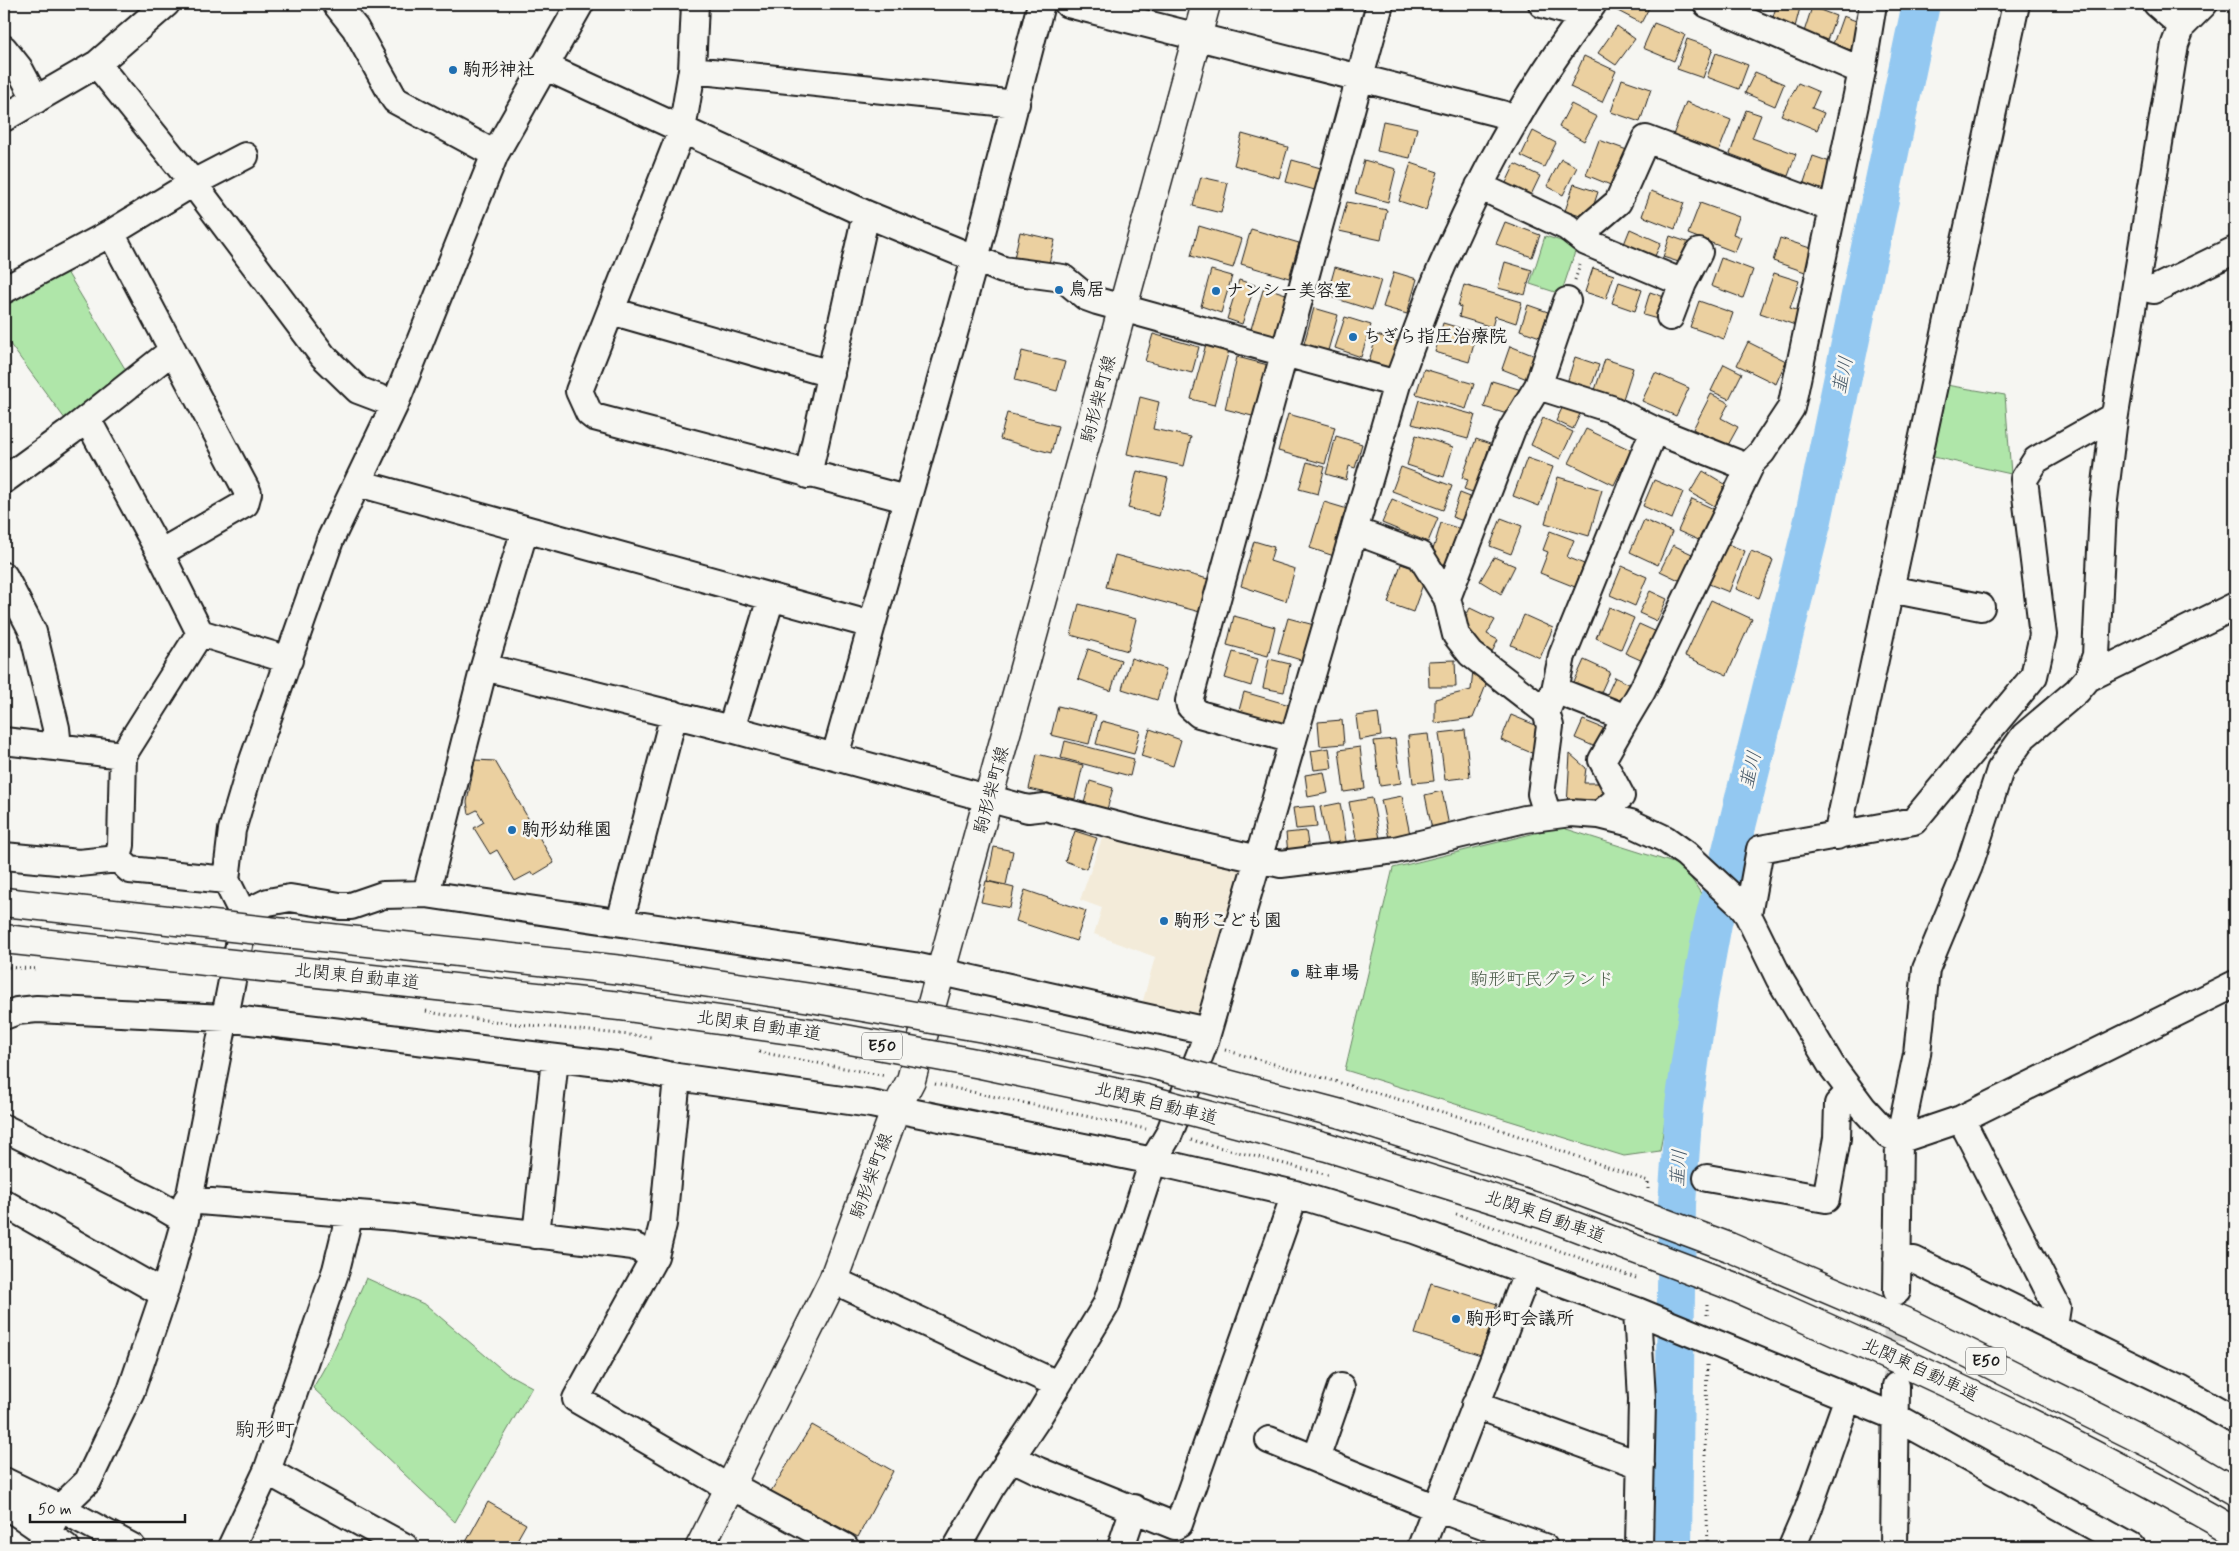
<svg xmlns="http://www.w3.org/2000/svg" width="2239" height="1551" font-family="Mynerve,'Klee One',sans-serif">
<style>
.built{fill:#f3ebd9}
.green{fill:#afe6a9;stroke:#668162}
.lines{fill:none;stroke-linecap:round;stroke-linejoin:round}
.river{stroke:#93c8f1;stroke-width:38}
.building{fill:#ebd0a0;stroke:#1c1c1c}
.minor-tunnel{stroke:#d5d5d2;stroke-width:26;stroke-dasharray:26 13;stroke-linecap:butt}
.minor-casing{stroke:#1c1c1c;stroke-width:30}
.major-casing{stroke:#1c1c1c;stroke-width:31}
.highway-casing{stroke:#1c1c1c;stroke-width:31}
.path{stroke:#1c1c1c;stroke-width:3;stroke-dasharray:1 4;stroke-linecap:butt}
.minor{stroke:#f6f6f2;stroke-width:26}
.major{stroke:#f6f6f2;stroke-width:28}
.highway{stroke:#f6f6f2;stroke-width:28}
.highway-bridge-casing{stroke:#1c1c1c;stroke-width:31;stroke-linecap:butt}
.highway-bridge{stroke:#f6f6f2;stroke-width:28}
.poi-dot{fill:#1f6fb2;stroke:#f6f6f2;stroke-width:2}
.labels{text-anchor:middle;dominant-baseline:central;stroke-width:5;stroke-linejoin:round;paint-order:stroke}
.shield{fill:#f6f6f2;stroke:#5d5d5c;stroke-width:1}
.shield-label{font-size:16px;font-weight:bold;fill:#1c1c1c}
.poi-label{font-size:18px;font-weight:bold;fill:#1c1c1c;stroke:#f6f6f2;text-anchor:start}
.street-label{font-size:18px;fill:#1c1c1c;stroke:#f6f6f2}
.park-label{font-size:18px;fill:#485946;stroke:#f6f6f2}
.water-label{font-size:19px;font-style:italic;fill:#465867;stroke:#f6f6f2}
.quarter-label{font-size:20px;fill:#1c1c1c;stroke:#f6f6f2}
</style>
<rect width="100%" height="100%" fill="#f6f6f2"/>
<filter id="ink" filterUnits="userSpaceOnUse"><feTurbulence type="fractalNoise" baseFrequency=".02" numOctaves="2"/><feDisplacementMap in="SourceGraphic" scale="10" xChannelSelector="R" yChannelSelector="G"/><feConvolveMatrix kernelMatrix="1 2 1 2 8 2 1 2 1" color-interpolation-filters="sRGB"/></filter>
<g filter="url(#ink)">
<path class="built" d="M1104,833l142,37 -48,150 -56,-16 13,-47 -61,-23 8,-26 -22,-8z"/>
<path class="green" d="M1545,236l32,10 -16,48 -31,-10z
M64,267l66,110 -62,46 -64,-87v-36z
M1946,385l59,10 6,79 -82,-18z
M1560,827l123,39 19,29 -42,256 -36,5 -279,-86 48,-202z
M366,1278l60,27 80,68 26,14 -77,135 -142,-134 17,-30z"/>
<g class="lines">
<path class="river" d="M1673,1547l4,-343 7,-99 15,-106 14,-76 100,-403 108,-516"/>
</g>
<path class="building" d="M1616,4h35l-10,19 -27,-14z
M1738,4h25l-4,9z
M1777,4h24l-6,23 -23,-7z
M1812,7l24,9 -10,27 -23,-8z
M1843,16l21,8 -10,27 -21,-7z
M1654,23l31,12 -11,26 -31,-13z
M1617,26l18,13 -19,26 -18,-12z
M1687,39l26,9 -10,30 -26,-9z
M1716,53l32,12 -9,24 -32,-12z
M1584,56l32,15 -14,31 -32,-15z
M1755,72l29,12 -9,22 -30,-13z
M1622,79l29,10 -11,33 -29,-10z
M1798,83l21,9 -7,16 12,5 -7,17 -36,-15z
M1686,102l45,18 -13,33 -45,-18z
M1571,104l26,13 -13,24 -25,-14z
M1746,110l15,5 -9,23 44,16 -8,22 -58,-22z
M1383,121l34,7 -7,30 -33,-7z
M1533,131l23,12 -12,24 -23,-11z
M1242,134l46,13 -9,31 -45,-13z
M1599,140l28,10 -14,36 -27,-11z
M1813,156l23,8 -10,31 -24,-7z
M1561,159l16,8 -14,28 -16,-9z
M1292,160l36,10 -6,22 -36,-10z
M1364,160l32,9 -8,33 -33,-9z
M1411,163l27,9 -12,38 -27,-9z
M1515,164l25,12 -10,21 -25,-12z
M1201,177l27,6 -7,30 -28,-7z
M1574,184l24,8 -9,27 -24,-8z
M1651,191l33,12 -9,26 -33,-13z
M1347,202l40,8 -6,30 -42,-9z
M1700,203l39,14 -6,17 8,3 -6,15 -47,-18z
M1505,222l35,13 -8,22 -36,-13z
M1199,226l43,13 -9,29 -42,-12z
M1251,229l48,14 -10,35 -48,-14z
M1630,229l31,14 -7,15 -30,-14z
M1020,232l35,8 -7,27 -34,-9z
M1670,236l23,8 -8,20 -22,-7z
M1780,238l36,12 -8,23 -35,-12z
M1721,258l32,12 -10,28 -32,-12z
M1505,262l27,8 -7,25 -27,-7z
M1335,267l46,13 -9,30 -45,-14z
M1593,268l21,7 -8,24 -21,-7z
M1211,270l21,6 -11,37 -20,-7z
M1394,272l23,7 -10,35 -24,-7z
M1774,273l25,8 -9,27 16,5 -5,14 -41,-14z
M1239,280l16,5 -13,39 -15,-5z
M1619,282l23,8 -7,21 -23,-8z
M1464,285l58,17 -6,21 -21,-7 -3,11 -33,-10 2,-10 -3,-1z
M1264,287l28,9 -14,45 -28,-9z
M1650,292l17,6 -6,22 -18,-5z
M1699,301l34,12 -9,26 -34,-12z
M1528,305l20,7 -8,25 -20,-7z
M1314,308l24,7 -11,39 -24,-7z
M1345,317l26,8 -10,32 -26,-9z
M1443,323l34,10 -8,29 -34,-10z
M1153,334l46,13 -7,26 -47,-12z
M1377,335l27,8 -9,29 -27,-8z
M1748,342l38,19 -10,23 -39,-19z
M1206,344l23,6 -15,55 -23,-6z
M1510,346l25,10 -8,23 -25,-10z
M1022,351l43,11 -8,29 -42,-11z
M1237,357l31,8 -12,52 -31,-8z
M1575,357l24,8 -9,25 -23,-7z
M1605,359l28,9 -10,31 -28,-9z
M1724,364l18,9 -13,26 -18,-8z
M1424,369l50,15 -8,25 -50,-15z
M1655,373l34,15 -13,28 -34,-15z
M1492,381l33,10 -8,26 -33,-10z
M1711,394l18,9 -8,15 17,9 -11,20 -34,-18z
M1140,397l19,5 -6,27 38,8 -7,29 -57,-12z
M1419,400l56,15 -7,24 -56,-15z
M1563,406l17,8 -7,15 -17,-8z
M1007,413l51,13 -7,27 -51,-14z
M1288,414l47,13 -10,37 -47,-13z
M1543,418l30,14 -13,27 -29,-14z
M1586,429l45,21 -17,35 -45,-22z
M1416,435l37,12 -9,30 -37,-12z
M1336,436l26,8 -7,24 -6,-2 -3,14 -20,-6z
M1476,439l14,5 -6,19 8,3 -11,29 -17,-6 4,-9 -6,-2z
M1527,458l26,9 -14,39 -26,-10z
M1307,462l18,5 -7,27 -19,-5z
M1401,467l51,19 -9,24 -51,-19z
M1137,471l31,7 -9,38 -31,-8z
M1703,471l27,16 -12,21 -28,-16z
M1558,477l44,13 -13,46 -44,-13z
M1654,480l29,12 -11,27 -29,-13z
M1460,493l23,9 -8,23 -23,-8z
M1392,499l46,19 -10,24 -46,-19z
M1692,499l24,11 -15,31 -23,-10z
M1324,502l27,8 -2,11 -7,-3 -6,22 6,2 -5,15 -27,-9z
M1501,518l21,8 -11,28 -21,-8z
M1644,520l28,12 -14,33 -28,-13z
M1441,523l30,9 -11,37 -30,-9z
M1550,531l24,9 -7,17 17,7 -9,23 -35,-14 8,-21 -5,-2z
M1254,541l20,6 -4,14 25,8 -9,32 -45,-15z
M1725,543l20,8 -16,41 -20,-8z
M1673,545l21,10 -13,26 -21,-10z
M1751,551l22,9 -14,38 -23,-9z
M1115,555l93,24 -8,33 -94,-25z
M1494,557l21,9 -14,28 -21,-13z
M1401,564l26,9 -14,39 -25,-9z
M1622,566l25,11 -12,29 -25,-11z
M1650,591l17,8 -10,22 -18,-8z
M1711,600l41,19 -25,56 -42,-19z
M1079,604l57,15 -8,32 -57,-16z
M1609,607l25,11 -13,31 -25,-11z
M1470,608l25,12 -8,14 11,6 -9,18 -31,-26z
M1524,615l29,13 -13,30 -29,-13z
M1234,616l41,11 -7,29 -41,-11z
M1288,618l26,7 -10,36 -26,-8z
M1639,624l20,9 -14,29 -20,-9z
M1088,649l33,11 -10,31 -33,-12z
M1233,652l25,7 -7,27 -26,-8z
M1131,658l35,11 -9,31 -35,-11z
M1269,659l21,5 -6,28 -21,-4z
M1455,660l1,27h-27l-1,-26z
M1584,660l26,12 -13,29 -26,-12z
M1473,670l13,15 -13,33 -38,5v-24l36,-9z
M1615,677l18,9 -10,22 -18,-9z
M1244,692l49,14 -6,22 -49,-14z
M1058,706l38,9 -7,29 -38,-9z
M1378,713l3,23 -22,4 -3,-24z
M1511,715l34,14 -11,25 -33,-14z
M1342,720l2,24 -24,2 -2,-24z
M1583,720l25,10 -8,19 -25,-11z
M1102,721l38,10 -6,23 -38,-10z
M1150,729l31,11 -8,26 -32,-10z
M1465,730l5,47 -25,3 -6,-47z
M1428,734l6,47 -21,2 -5,-47z
M1395,739l6,44 -21,3 -6,-45z
M1065,741l69,18 -4,17 -69,-18z
M1360,747l5,42 -21,3 -5,-42z
M1329,748l3,20 -18,2 -3,-19z
M1037,754l46,11 -8,34 -46,-10z
M1570,754l16,14 -2,15h15l9,16 -20,1 4,8 -25,-2z
M475,760l20,1 59,102 -20,12 -2,-3 -17,9 -18,-31 -7,4 -16,-26 10,-6 -7,-12 -8,4 -2,-12z
M1324,772l4,21 -20,4 -3,-22z
M1090,781l23,7 -7,25 -23,-6z
M1442,791l8,40 -17,3 -8,-39z
M1402,796l9,43 -21,4 -9,-43z
M1372,798l9,46 -23,4 -9,-46z
M1340,803l7,44 -18,4 -9,-44z
M1314,806l3,21 -21,2 -3,-21z
M1075,831l22,7 -11,31 -21,-8z
M1306,831l3,20 -21,3 -2,-21z
M994,847l19,4 -7,34 -19,-4z
M986,881l28,7 -4,20 -29,-6z
M1025,890l61,21 -10,30 -60,-20z
M1431,1283l66,21 -16,51 -66,-21z
M812,1425l81,46 -35,66 -87,-46z
M488,1502l38,22 -13,23h-38l-9,-5z"/>
<g class="lines">
<path class="minor-tunnel" d="M1896,1380l1,-83"/>
<defs>
<path id="minor" d="M336,4l19,24 40,72 100,54
M695,4l-3,66 -10,60 -103,261 10,22 5,4 312,82
M1068,4l434,110 12,7
M1542,4l42,12
M1707,4l155,67
M2157,4l25,22
M4,49l15,19 17,32
M97,64l96,119 130,173 35,34 37,14
M544,66l322,148 137,56 60,8 23,19 11,4 300,83
M692,70l324,34
M4,118l93,-54 69,-60
M1479,186l88,41 19,15 97,41
M111,233l137,260 -3,11 -85,49
M1586,242l4,-16 28,-24 28,-63 187,70
M2137,286l16,4 82,-40
M4,290l107,-57 82,-50 52,-27
M611,311l220,63
M1670,317l13,-34 16,-31
M1538,386l73,23 43,21 93,37 15,-15 29,-44 71,-337 11,-67
M87,419l73,134 40,80 89,27
M808,475l58,-261
M4,480l66,-48 102,-81
M358,483l167,46
M1355,531l65,24 27,43 65,-169 26,-43 29,-85
M4,576l29,56 23,96 2,19
M1890,589l91,18
M1447,598l9,37 15,19 75,58 4,14 -9,68 7,22
M200,633l-77,122 -2,90 -3,14 12,11 96,10
M484,667l247,62 297,80 17,-2 120,31 116,26 114,-14 130,-31 46,-6 28,2 32,8 34,16 21,15 55,51 7,10 31,63 52,87 32,43 24,26 12,6 62,-21 274,-135
M2088,678l147,-72
M1555,690l71,28 16,-27 110,-229
M1546,712l9,-22 7,-34 92,-226
M731,729l40,-131
M1293,740l-94,-26 -9,-8 -1,-5 191,-697
M4,741l119,14
M835,756l140,-497 66,-255
M1599,815l22,-19 -19,-36 24,-42
M1837,836l179,-832
M4,856l75,7 39,-4
M426,894l58,-227 41,-138 347,96
M243,914l25,-12 22,-4 50,8h11l32,-11 43,-1 488,72 293,65
M1748,915l12,-66 154,-28 120,-145 9,-41 -19,-156 12,-19 78,-44
M620,922l54,-208
M4,1016l13,-5 20,-2 188,9 399,48 53,11 194,27 282,57 142,33 119,36 223,81 259,106 235,130
M677,1077l-14,147 -8,32 -79,143 155,90 14,4 100,54
M1961,1119l96,188 -3,20
M4,1128l150,74 31,18
M1707,1178l119,21 11,-61 1,-34 12,-13
M187,1200l208,17 238,29 22,10
M4,1203l160,91
M536,1235l19,-176
M1897,1259l17,1 268,130 53,30
M833,1280l224,104
M1897,1291l2,-151 18,-86 9,-85 43,-103 31,-96 24,-34 53,-45 11,-13 8,-23 7,-147 10,-81 62,-383 7,-18 22,-22
M1637,1311l5,88 -3,148
M1475,1405l166,60
M1269,1440l167,68 108,39
M1012,1458l27,13 136,55 4,-2 116,-330
M1316,1459l25,-72
M267,1471l138,76
M4,1481l56,27 72,39
M4,1504l62,43
M40,1547l20,-39 28,-27 43,-90 33,-97 21,-74 59,-300 -1,-6 -17,-34 6,-50 18,-61 80,-229 65,-136 100,-250 85,-150
M231,1547l36,-76 69,-201 14,-57
M957,1547l33,-58 47,-70 69,-114 47,-144 16,-27 35,-90 193,-660c13,-35 26,-71 40,-106 41,-97 92,-191 156,-274
M1121,1547l13,-39
M1421,1547l107,-276
M1792,1547l16,-37 40,-113
M1894,1547l2,-161"/>
<path id="major" d="M700,1547l133,-267 62,-169 16,-31 295,-1076"/>
<path id="highway" d="M1729,1247l183,78 255,127 68,40
M1732,1286c171,75 341,152 503,246"/>
</defs>
<use href="#minor" class="minor-casing"/>
<use href="#major" class="major-casing"/>
<use href="#highway" class="highway-casing"/>
<path class="path" d="M1575,280l5,-15
M4,967l34,2
M426,1011l13,3 69,9 143,14
M1225,1050l253,72 170,59v10
M759,1052l127,24
M935,1084l211,45
M1191,1140l137,35
M1456,1214l180,64
M1707,1315v-13
M1707,1365l-2,89 3,93"/>
<use href="#minor" class="minor"/>
<use href="#major" class="major"/>
<use href="#highway" class="highway"/>
<defs>
<path id="highway-bridge" d="M4,902l618,68 189,28 173,30 167,36 190,50 217,69 171,64
M4,939l616,67 192,27 169,31 165,35 181,48 218,68 187,71"/>
</defs>
<use href="#highway-bridge" class="highway-bridge-casing"/>
<use href="#highway-bridge" class="highway-bridge"/>
</g>
</g>
<g class="poi-dot">
<circle cx="453" cy="70" r="5"/>
<circle cx="1059" cy="290" r="5"/>
<circle cx="1216" cy="291" r="5"/>
<circle cx="1353" cy="337" r="5"/>
<circle cx="512" cy="830" r="5"/>
<circle cx="1164" cy="921" r="5"/>
<circle cx="1295" cy="973" r="5"/>
<circle cx="1456" cy="1319" r="5"/>
</g>
<g class="labels">
<g class="shield">
<rect x="862" y="1032.5" width="40" height="27" rx="4"/>
<rect x="1966" y="1347.5" width="40" height="27" rx="4"/>
</g>
<g class="shield-label">
<text x="882" y="1046">E50</text>
<text x="1986" y="1361">E50</text>
</g>
<g class="poi-label">
<text x="463" y="70">駒形神社</text>
<text x="1069" y="290">鳥居</text>
<text x="1226" y="291">ナンシー美容室</text>
<text x="1363" y="337">ちぎら指圧治療院</text>
<text x="522" y="830">駒形幼稚園</text>
<text x="1174" y="921">駒形こども園</text>
<text x="1305" y="973">駐車場</text>
<text x="1466" y="1319">駒形町会議所</text>
</g>
<g class="street-label">
<text transform="translate(1099 399) rotate(-75)">駒形柴町線</text>
<text transform="translate(992 790) rotate(-75)">駒形柴町線</text>
<text transform="translate(357 977) rotate(6)">北関東自動車道</text>
<text transform="translate(759 1026) rotate(8)">北関東自動車道</text>
<text transform="translate(1156 1104) rotate(14)">北関東自動車道</text>
<text transform="translate(872 1176) rotate(-70)">駒形柴町線</text>
<text transform="translate(1545 1217) rotate(19)">北関東自動車道</text>
<text transform="translate(1920 1370) rotate(25)">北関東自動車道</text>
</g>
<g class="park-label">
<text x="1542" y="980">駒形町民グランド</text>
</g>
<g class="water-label">
<text transform="translate(1843 375) rotate(-78)">韮川</text>
<text transform="translate(1751 770) rotate(-76)">韮川</text>
<text transform="translate(1679 1168) rotate(-86)">韮川</text>
</g>
<g class="quarter-label">
<text x="265" y="1430">駒形町</text>
</g>
</g>
<rect width="2239" height="1551" fill="none" stroke="#f6f6f2" stroke-width="20"/>
<rect x="10" y="10" width="2219" height="1531" fill="none" stroke="#1c1c1c" stroke-width="2" filter="url(#ink)"/>
<path d="M30 1514v8h155v-8" fill="none" stroke="#1c1c1c" stroke-width="2.5"/>
<text x="38" y="1514" font-size="15" fill="#1c1c1c" stroke="#f6f6f2" stroke-width="4" paint-order="stroke">50 m</text>
</svg>
